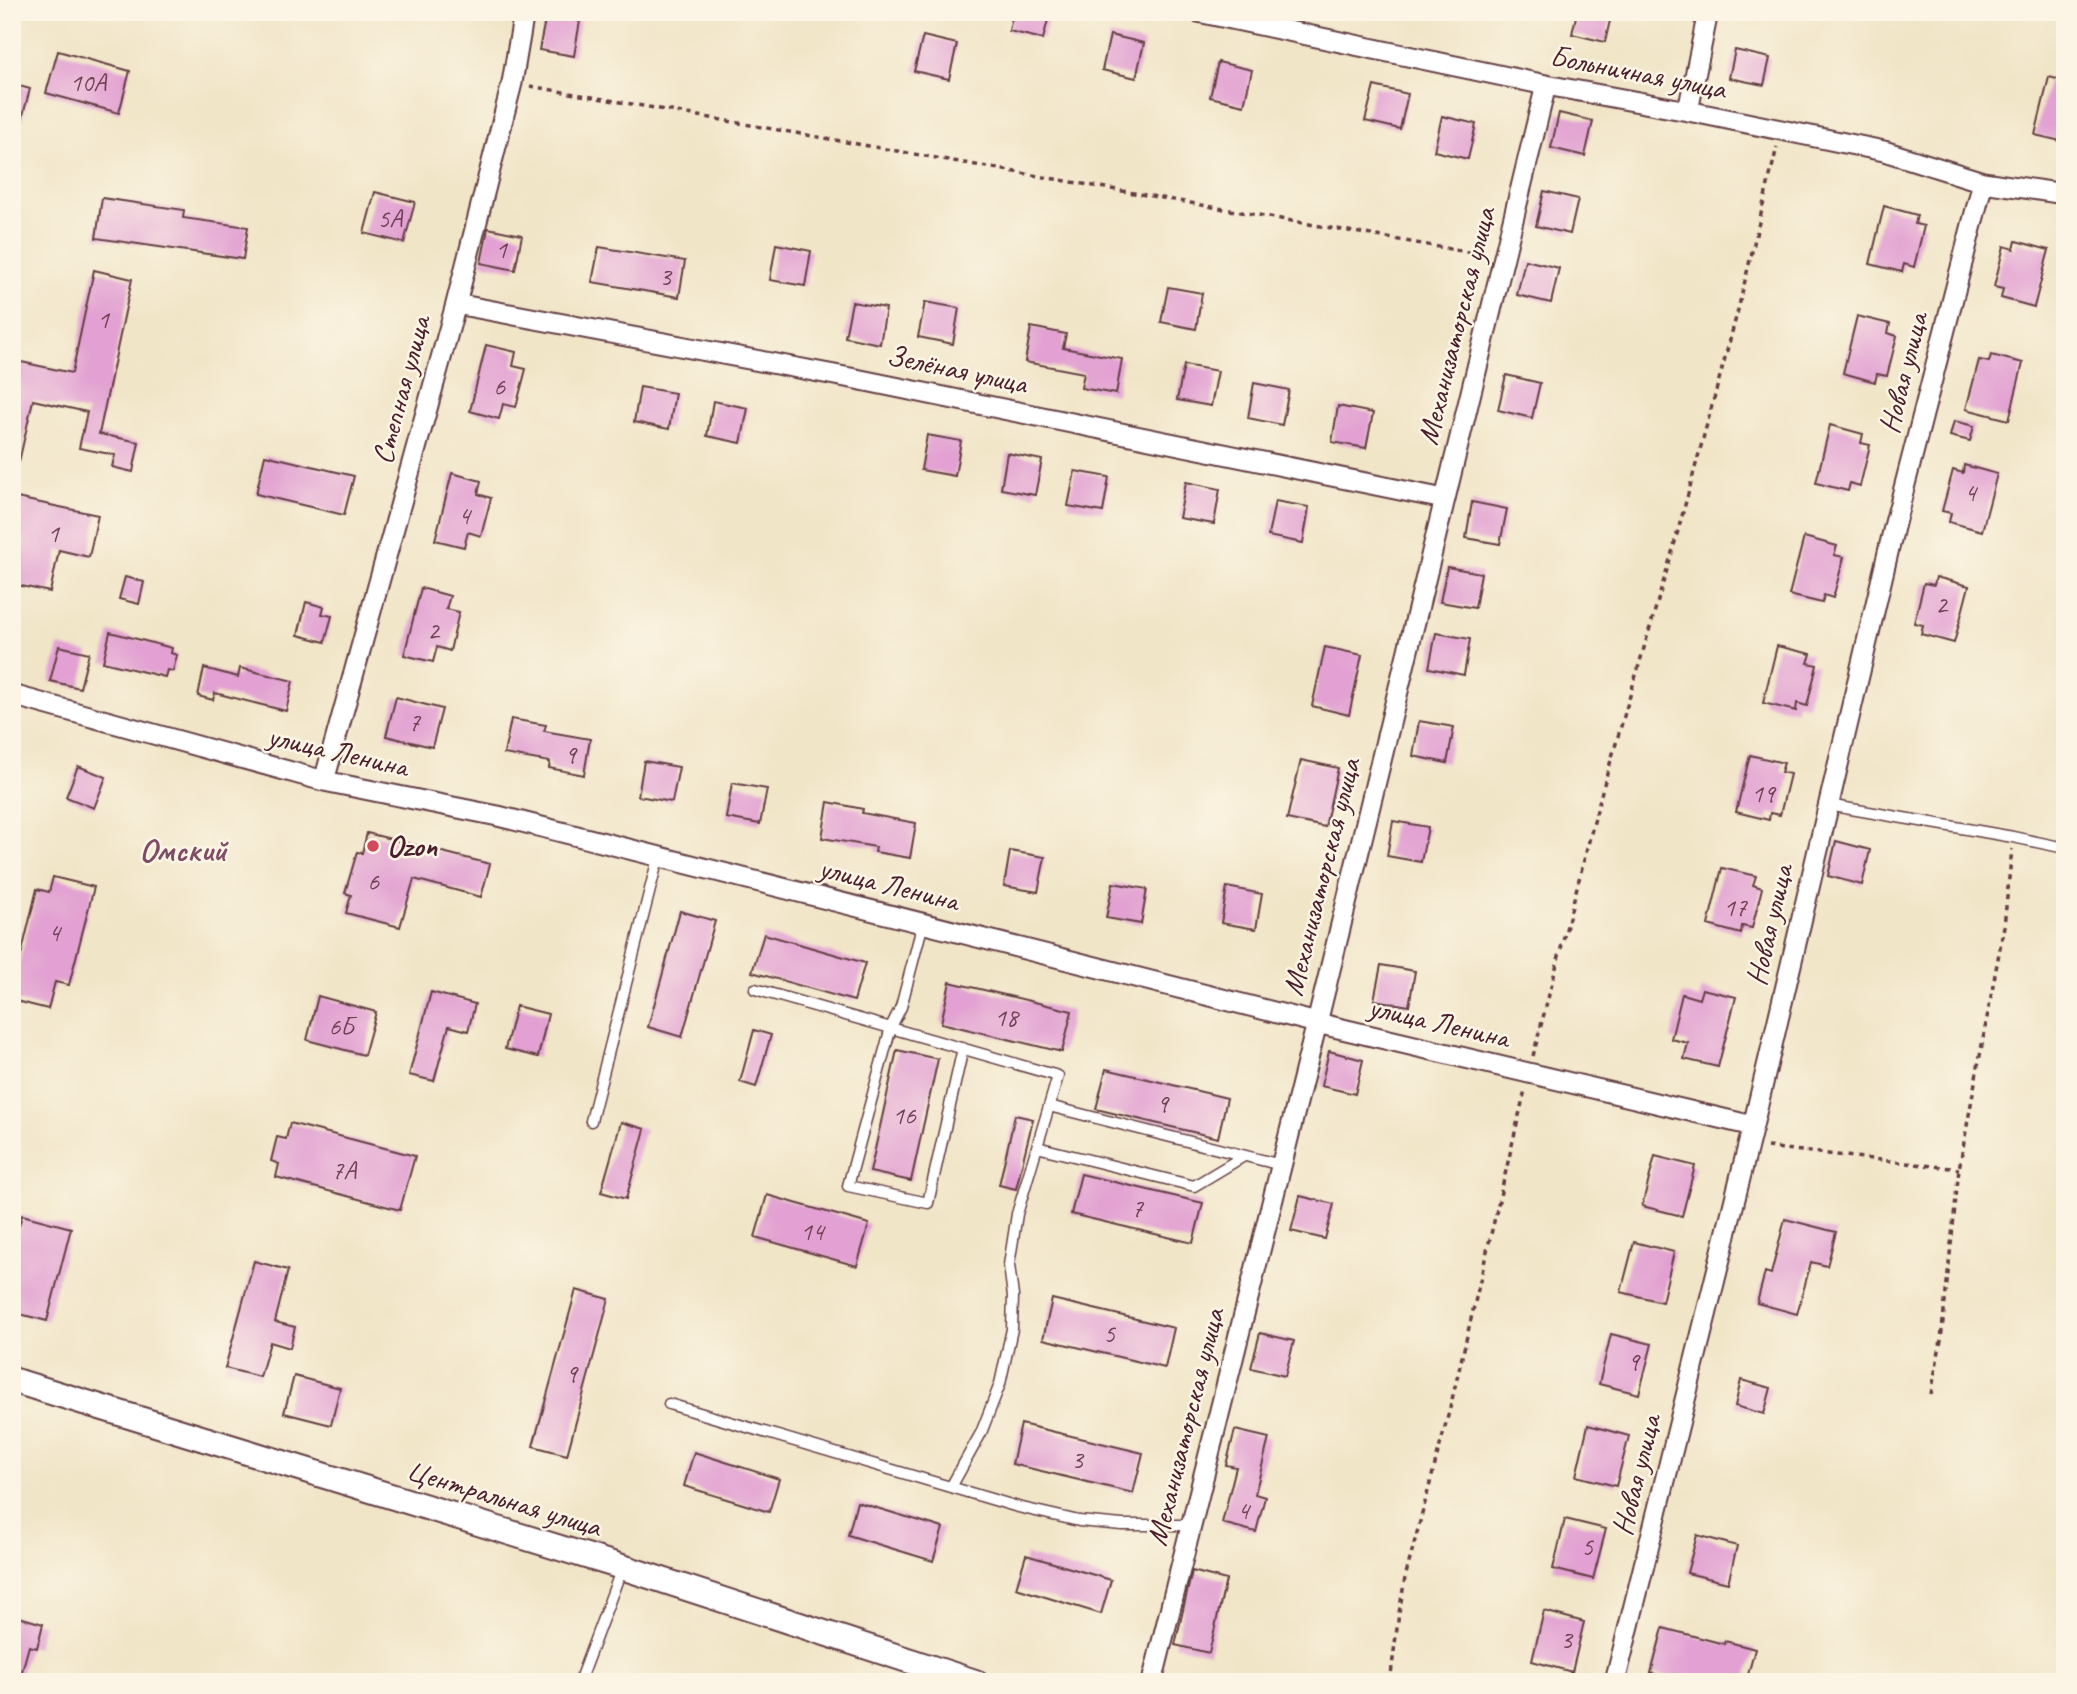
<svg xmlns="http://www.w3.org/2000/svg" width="2077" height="1694" font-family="Caveat,sans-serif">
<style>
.building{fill:#e2a1d2}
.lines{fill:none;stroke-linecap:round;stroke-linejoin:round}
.service-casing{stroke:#633d43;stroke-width:13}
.minor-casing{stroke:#633d43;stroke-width:23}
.tertiary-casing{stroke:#633d43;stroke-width:28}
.path{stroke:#633d43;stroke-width:3.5;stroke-dasharray:5 5;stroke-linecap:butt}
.service{stroke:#fff;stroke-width:10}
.minor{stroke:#fff;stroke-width:19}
.tertiary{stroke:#fff;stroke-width:24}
.poi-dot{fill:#d1495b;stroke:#fcf5e5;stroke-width:2.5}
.labels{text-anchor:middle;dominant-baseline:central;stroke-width:5;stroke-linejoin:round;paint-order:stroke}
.number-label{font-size:26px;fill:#704055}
.street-label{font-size:30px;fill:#4a1f2b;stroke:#fcf5e5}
.poi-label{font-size:30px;font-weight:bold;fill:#4a1f2b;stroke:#fcf5e5;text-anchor:start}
.quarter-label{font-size:33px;font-weight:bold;fill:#7f4c65;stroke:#fcf5e5}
</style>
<rect width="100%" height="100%" fill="#fcf5e5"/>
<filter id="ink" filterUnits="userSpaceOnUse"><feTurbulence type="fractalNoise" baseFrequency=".0143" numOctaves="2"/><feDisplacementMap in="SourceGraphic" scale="14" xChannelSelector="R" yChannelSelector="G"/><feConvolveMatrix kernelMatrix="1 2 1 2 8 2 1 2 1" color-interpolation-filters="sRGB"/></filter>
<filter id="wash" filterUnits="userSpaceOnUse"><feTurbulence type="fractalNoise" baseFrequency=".00686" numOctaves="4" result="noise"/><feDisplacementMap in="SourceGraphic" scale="28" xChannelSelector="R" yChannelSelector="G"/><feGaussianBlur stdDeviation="1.57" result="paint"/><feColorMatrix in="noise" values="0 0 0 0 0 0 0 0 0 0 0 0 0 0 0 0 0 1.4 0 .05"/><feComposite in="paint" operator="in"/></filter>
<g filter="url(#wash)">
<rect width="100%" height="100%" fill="#f1e5c8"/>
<g id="blocks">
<path class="building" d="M1013,12h37l-7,27 -34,-8z
M1577,12h35l-7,30 -33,-8z
M546,15l34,6 -6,35 -35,-6z
M1110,35l34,8 -8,35 -34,-8z
M923,36l34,8 -8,35 -35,-8z
M1735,50l35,8 -6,27 -35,-7z
M58,51l72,20 -11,42 -73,-20z
M1218,62l34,8 -8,35 -34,-8z
M2049,77l16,4v61l-30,-7z
M12,84l18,5 -13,48 -5,-1z
M1374,86l34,8 -8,35 -35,-8z
M1559,113l34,8 -8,35 -34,-8z
M1442,116l34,8 -8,35 -34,-8z
M1544,191l34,8 -8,35 -34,-8z
M375,192l40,10 -11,41 -40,-10z
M102,198l82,12 -1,8 65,9 -5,32 -147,-21z
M1884,206l33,9 -2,9 9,2 -10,41 -10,-3 -2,8 -32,-8z
M488,228l34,7 -7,35 -34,-7z
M2016,241l33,9 -15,57 -33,-9 2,-9 -9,-2 10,-41 10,3z
M776,244l35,7 -6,35 -35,-6z
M599,247l86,14 -6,36 -87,-15z
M1525,260l34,8 -8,35 -34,-8z
M94,270l38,9 -33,155 40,8 -6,30 -21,-5 3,-12 -36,-7 8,-36 -54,-12 -14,62 -7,-1v-101l60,13z
M1168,287l34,6 -6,36 -35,-7z
M852,302l34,6 -6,36 -35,-7z
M925,302l34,6 -6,36 -35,-7z
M1857,316l33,8 -2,9 9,3 -10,40 -10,-2 -2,8 -32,-9z
M1031,327l35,7 -3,14 59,11 -6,35 -35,-6 3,-15 -59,-11z
M486,345l30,7 -3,14 13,3 -10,38 -13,-3 -4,15 -29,-8z
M1991,355l32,8 -14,57 -43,-11 13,-49 10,2z
M1184,365l34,6 -7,35 -34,-6z
M1506,375l34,8 -8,35 -34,-8z
M1254,383l35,7 -7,35 -34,-7z
M640,387l35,6 -6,36 -35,-7z
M713,401l35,7 -7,35 -34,-7z
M1338,406l35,7 -7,35 -34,-6z
M1954,421l20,5 -4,15 -20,-5z
M1830,425l33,9 -2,9 9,2 -10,41 -10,-3 -2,8 -32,-8z
M927,435l34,6 -6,35 -34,-6z
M1007,453l35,7 -7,35 -34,-6z
M265,455l89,21 -10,39 -88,-21z
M1964,465l33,9 -15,57 -33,-9 2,-9 -9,-2 11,-41 10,3z
M1075,471l34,6 -6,35 -35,-6z
M452,473l29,8 -3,13 13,4 -10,38 -13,-4 -4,15 -29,-7z
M1186,482l34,7 -6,35 -35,-6z
M12,497l86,18 -9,42 -30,-7 -9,42 -38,-8z
M1275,501l34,6 -6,36 -35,-7z
M1472,502l35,7 -7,35 -34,-6z
M1804,537l33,9 -3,9 10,2 -11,41 -9,-3 -2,8 -33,-8z
M1447,567l34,6 -6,35 -35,-6z
M125,577l19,5 -5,22 -20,-5z
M1936,577l33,9 -15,57 -33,-9 2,-9 -9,-2 10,-40 10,2z
M421,588l29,8 -4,13 13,3 -9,39 -13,-4 -4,15 -29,-7z
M306,602l18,5 -2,7 10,2 -7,26 -27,-7z
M110,632l62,16 -1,5 6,2 -4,16 -6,-1 -2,7 -62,-15z
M1436,633l34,6 -6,36 -35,-7z
M59,646l30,7 -9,35 -30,-7z
M1777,646l34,8 -3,9 9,2 -10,41 -10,-3 -1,8 -33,-8z
M1325,647l37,8 -13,60 -37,-9z
M204,668l34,9 2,-9 53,13 -7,30 -71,-18 -2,7 -15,-4z
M396,697l46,12 -10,38 -46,-11z
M511,719l35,6 -2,6 46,8 -6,36 -35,-7 1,-6 -46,-8z
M1419,721l35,6 -7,36 -34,-7z
M1750,755l34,8 -3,9 9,2 -10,41 -10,-2 -1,7 -33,-8z
M1301,760l37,8 -13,59 -38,-8z
M644,761l35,6 -7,35 -34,-6z
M78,766l28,11 -12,31 -28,-11z
M732,783l35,6 -7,35 -34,-6z
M828,802l35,7 -1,4 54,10 -6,35 -35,-6 1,-5 -54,-9z
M1393,821l35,6 -7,35 -34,-6z
M367,833l123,31 -9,33 -67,-18 -14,48 -54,-14 5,-18 -6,-2 12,-41 5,1z
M1836,841l34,9 -8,35 -34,-9z
M1010,851l35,6 -7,35 -34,-6z
M1722,868l34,8 -3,9 9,3 -10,40 -10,-2 -1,8 -33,-9z
M53,877l41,10 -25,98 -14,-3 -7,27 -36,-9v-29l5,1 20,-83 12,3z
M1113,883l34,6 -6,35 -35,-6z
M1227,887l35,7 -6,35 -35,-6z
M680,911l35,10 -33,116 -34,-10z
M764,934l101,29 -11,38 -102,-29z
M1381,965l34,6 -6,35 -35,-6z
M950,982l122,29 -10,41 -121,-29z
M1702,989l34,8 -18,70 -34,-8 4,-16 -17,-4 11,-45 17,5z
M431,992l44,12 -7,27 -19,-5 -15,55 -25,-6z
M318,996l58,16 -12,43 -57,-15z
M516,1006l32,8 -10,43 -33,-8z
M754,1030l17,5 -15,52 -16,-5z
M897,1050l41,9 -27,122 -41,-9z
M1329,1051l34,9 -8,34 -34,-8z
M1106,1069l121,29 -9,40 -122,-29z
M1015,1115l18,4 -17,70 -17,-4z
M621,1122l24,7 -19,70 -25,-7z
M290,1123l125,33 -15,54 -124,-33 3,-13 -8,-3 6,-24 9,2z
M1655,1156l40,10 -13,50 -40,-10z
M1081,1174l122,29 -10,40 -122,-29z
M767,1195l102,29 -12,42 -102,-29z
M1300,1196l34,8 -9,35 -34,-8z
M22,1215l49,13 -24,93 -35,-9v-59z
M1785,1219l51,13 -9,34 -16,-4 -14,52 -40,-11 8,-31 6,2z
M1634,1242l40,10 -12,50 -41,-10z
M254,1261l34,9 -13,52 20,5 -5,21 -20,-6 -10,35 -35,-9z
M576,1290l33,9 -42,156 -34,-9z
M1052,1299l122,29 -9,40 -122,-29z
M1260,1333l34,8 -9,35 -34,-8z
M1611,1334l41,10 -13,50 -40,-10z
M294,1376l46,12 -9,37 -47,-12z
M1741,1380l30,8 -7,26 -29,-8z
M1021,1424l122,29 -10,40 -121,-29z
M1588,1425l41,11 -13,50 -40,-10z
M1235,1430l34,8 -14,56 10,3 -9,35 -34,-9 14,-56 -10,-2z
M694,1452l85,27 -10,33 -85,-26z
M857,1502l86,26 -10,33 -85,-26z
M1565,1519l41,10 -13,50 -40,-10z
M1697,1535l40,11 -9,37 -41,-10z
M1026,1555l85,25 -10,34 -85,-26z
M1192,1571l34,9 -17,73 -34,-8z
M1544,1611l40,11 -12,50 -40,-11z
M12,1615l31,9 -6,24 -8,-2 -10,36h-7z
M1663,1628l61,16 1,-3 30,8 -9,33h-61l-34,-9z"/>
</g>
</g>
<g filter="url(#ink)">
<use href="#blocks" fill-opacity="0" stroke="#633d43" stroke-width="2"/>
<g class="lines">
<defs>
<path id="service" d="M1828,805l185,32 52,11
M923,923l-22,84 -10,20 -43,159 80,17 35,-155
M755,989l303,87 -41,138 -8,51 4,31 -1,33 -12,55 -19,49 -30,54
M1049,1106l232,59
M591,1121l67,-263
M1037,1147l157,39 50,-30
M669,1404l349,103 61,14 43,4h69
M579,1682l43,-114"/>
<path id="minor" d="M1198,12l348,73 142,26 196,40 99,31 82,12
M1688,111l20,-99
M456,304l400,75 588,120
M12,695l312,86 174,35 819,207 436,103
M324,781l132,-477 56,-221 12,-71
M1152,1682l165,-659 229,-938
M1615,1682l138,-556 141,-599 89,-345"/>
<path id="tertiary" d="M12,1380l610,187 353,115"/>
</defs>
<use href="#service" class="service-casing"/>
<use href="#minor" class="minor-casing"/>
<use href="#tertiary" class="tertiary-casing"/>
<path class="path" d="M530,86l954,169
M2065,660l-5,32 5,13
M1533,1056l69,-265 71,-242 65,-239 39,-163
M1767,1147l192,22
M1931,1394l10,-54 18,-171 45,-243 8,-77
M1390,1682l9,-69 6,-35 45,-170 75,-318"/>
<use href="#service" class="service"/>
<use href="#minor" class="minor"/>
<use href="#tertiary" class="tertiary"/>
</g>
</g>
<circle class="poi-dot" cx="373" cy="846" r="7"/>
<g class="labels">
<g class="number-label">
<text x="88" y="82">10А</text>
<text x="390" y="218">5А</text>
<text x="501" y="249">1</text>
<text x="665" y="276">3</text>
<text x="103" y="319">1</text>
<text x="499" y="386">6</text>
<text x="1970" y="492">4</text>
<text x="464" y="515">4</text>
<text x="53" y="533">1</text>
<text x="1941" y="604">2</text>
<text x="433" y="630">2</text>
<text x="414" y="722">7</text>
<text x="570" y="754">9</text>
<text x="1763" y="793">19</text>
<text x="373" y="881">6</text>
<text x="1735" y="907">17</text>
<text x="54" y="932">4</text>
<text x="1006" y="1017">18</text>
<text x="341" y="1026">6Б</text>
<text x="1162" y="1103">9</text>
<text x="904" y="1115">16</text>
<text x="344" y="1170">7А</text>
<text x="1137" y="1208">7</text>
<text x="812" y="1231">14</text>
<text x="1109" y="1333">5</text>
<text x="1633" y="1361">9</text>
<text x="571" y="1373">9</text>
<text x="1077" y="1459">3</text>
<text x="1243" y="1510">4</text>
<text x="1587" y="1546">5</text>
<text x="1566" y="1639">3</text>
</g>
<g class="street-label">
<text transform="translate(1638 72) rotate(11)">Больничная улица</text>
<text transform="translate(1456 326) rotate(-76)">Механизаторская улица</text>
<text transform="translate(957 369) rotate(12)">Зелёная улица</text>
<text transform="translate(1903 373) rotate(-76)">Новая улица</text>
<text transform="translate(401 390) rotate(-75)">Степная улица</text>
<text transform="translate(338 751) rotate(13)">улица Ленина</text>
<text transform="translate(1321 877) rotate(-76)">Механизаторская улица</text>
<text transform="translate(889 884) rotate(14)">улица Ленина</text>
<text transform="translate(1769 925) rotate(-77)">Новая улица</text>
<text transform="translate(1439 1022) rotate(13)">улица Ленина</text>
<text transform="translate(1185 1427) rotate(-76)">Механизаторская улица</text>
<text transform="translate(1636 1475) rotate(-76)">Новая улица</text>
<text transform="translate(504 1498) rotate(17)">Центральная улица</text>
</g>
<g class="poi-label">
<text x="387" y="846">Ozon</text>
</g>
<g class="quarter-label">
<text x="183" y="850">Омский</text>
</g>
</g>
<rect width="2077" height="1694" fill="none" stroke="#fcf5e5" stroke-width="42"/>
</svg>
